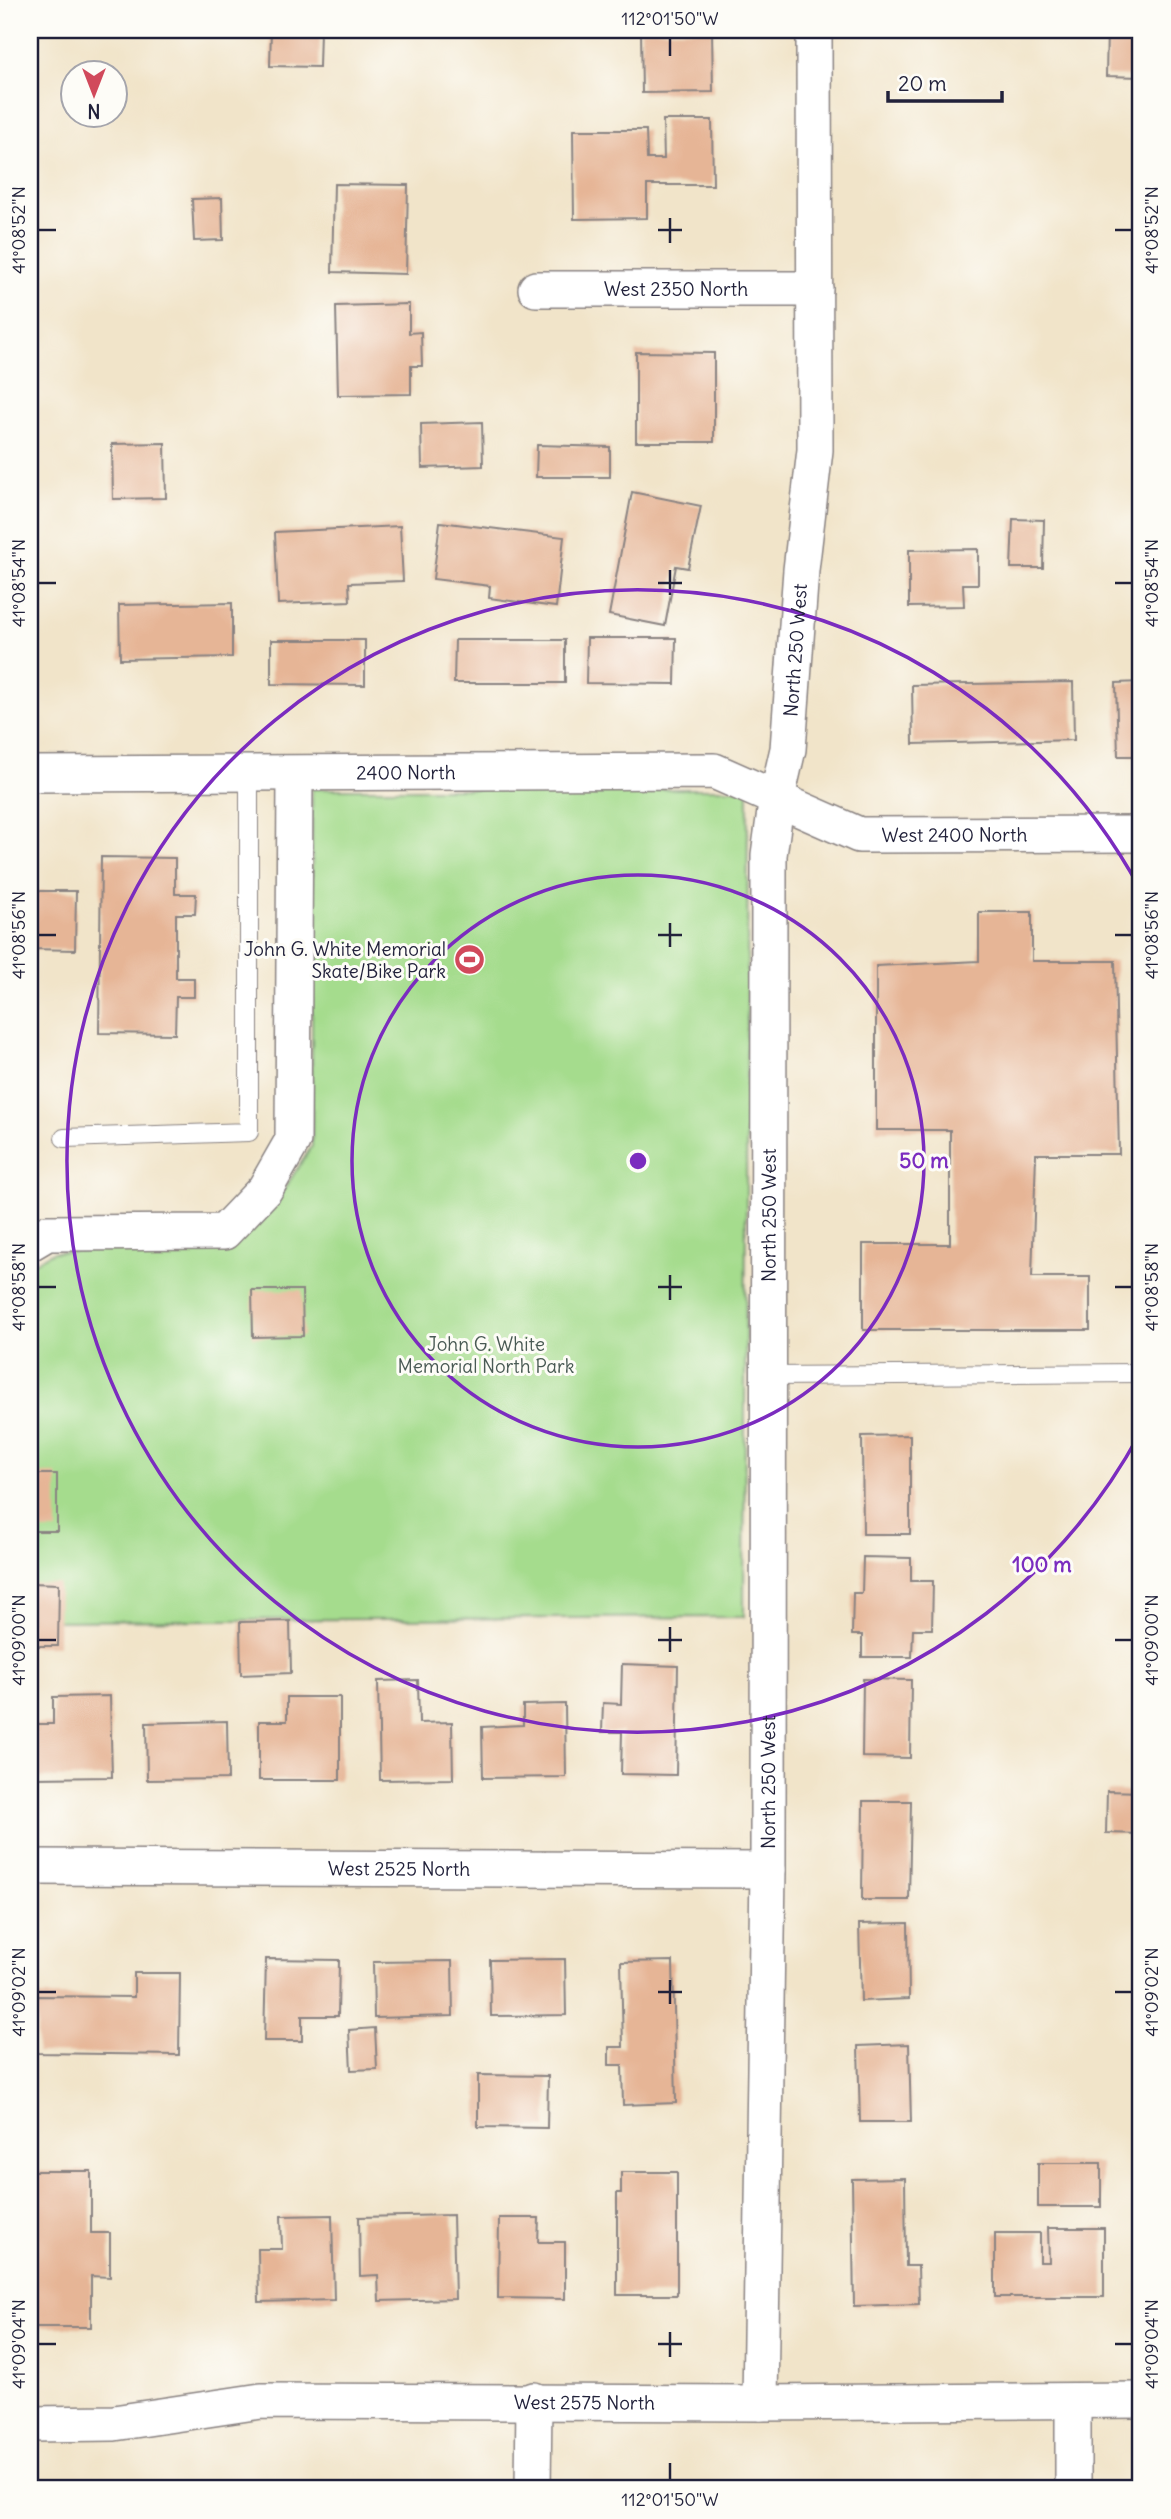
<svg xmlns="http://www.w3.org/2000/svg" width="1171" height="2519" font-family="Delius,sans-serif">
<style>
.green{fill:#a5dc8d;stroke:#647f64;stroke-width:2}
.building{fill:#e6b596}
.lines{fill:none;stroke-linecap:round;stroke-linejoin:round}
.lane-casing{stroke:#8a8382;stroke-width:20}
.street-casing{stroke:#8a8382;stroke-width:38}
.lane{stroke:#fff;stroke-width:18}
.street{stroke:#fff;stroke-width:35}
.ticks{fill:none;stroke:#22223b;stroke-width:2.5}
.ring{fill:none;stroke:#7b2cbf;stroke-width:3.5}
.labels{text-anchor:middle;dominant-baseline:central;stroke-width:6;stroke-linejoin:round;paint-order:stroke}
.street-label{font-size:19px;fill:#22223b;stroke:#fdfcf7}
.poi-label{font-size:19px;fill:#22223b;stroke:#fdfcf7;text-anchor:end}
.park-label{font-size:19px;fill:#495a54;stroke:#fdfcf7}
.centre{fill:#7b2cbf;stroke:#fdfcf7;stroke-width:3.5}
.ring-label{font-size:21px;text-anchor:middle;font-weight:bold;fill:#7b2cbf;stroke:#fdfcf7;stroke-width:6;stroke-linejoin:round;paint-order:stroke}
.neatline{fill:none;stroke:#22223b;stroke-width:2.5}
.ticks-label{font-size:18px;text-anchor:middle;fill:#22223b}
</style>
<rect width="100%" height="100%" fill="#fdfcf7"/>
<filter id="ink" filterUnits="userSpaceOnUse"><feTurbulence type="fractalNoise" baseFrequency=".0143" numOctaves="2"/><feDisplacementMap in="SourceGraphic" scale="14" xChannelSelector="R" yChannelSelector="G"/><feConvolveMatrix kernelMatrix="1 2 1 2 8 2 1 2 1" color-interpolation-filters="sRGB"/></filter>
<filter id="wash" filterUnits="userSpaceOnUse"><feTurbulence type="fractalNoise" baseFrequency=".00686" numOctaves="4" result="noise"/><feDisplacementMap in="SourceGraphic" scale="28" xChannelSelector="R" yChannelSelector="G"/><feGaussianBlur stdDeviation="1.57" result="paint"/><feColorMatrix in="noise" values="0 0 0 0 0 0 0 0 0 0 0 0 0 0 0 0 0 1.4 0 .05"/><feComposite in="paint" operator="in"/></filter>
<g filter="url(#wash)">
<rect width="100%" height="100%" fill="#f1e4c9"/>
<path class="green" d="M312,789h436l-4,828 -714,4v-356l23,-13 181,-8 41,-41 37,-57z"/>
<g id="blocks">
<path class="building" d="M271,30h49l-1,37 -49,-1z
M641,30h71l1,62 -71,1z
M1107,30h34v47l-35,-1z
M663,120h49l1,65h-66v33l-73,1 -1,-89h73l1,29h17z
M334,184l74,1 -2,89 -74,-2z
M222,198l1,42 -29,1 -2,-42z
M409,304v29l12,-1 1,34h-11v28l-73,1 -2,-89z
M636,352l78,1v89h-78z
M482,422l1,44 -61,2 -1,-44z
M165,443l1,55 -53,1 -1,-55z
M537,445l73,2v30h-74z
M632,492l69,14 -13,62 -12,-2 -11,60 -56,-11z
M1013,519l31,1 -1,48h-32z
M440,522l124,15 -8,70 -67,-9 1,-12 -57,-7z
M400,526l3,55 -54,2 1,18 -72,3 -3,-72z
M978,549v35h-15l1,22 -55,1v-57z
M232,603v54l-112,2 -1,-54z
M587,638h89l-1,46 -89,-1z
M271,640h94v45l-94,-1z
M455,640h110v43h-111z
M1073,682l1,58 -161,4 -1,-59z
M1141,682v74h-23l-2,-73z
M101,857l74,1v36h21l-1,20h-19v64h18v19h-18l-1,37 -76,-1z
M30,891h46l-1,59 -45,-1z
M979,912h53v49h83l4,193h-83l-4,123h58v53h-227v-86h87v-114h-74v-164l103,-5z
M252,1290h50l1,46 -50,1z
M910,1435v99h-47l-1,-98z
M30,1474h27v57h-27z
M863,1557l48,1v23h22l-1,48h-19l-1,28h-50v-22h-10l1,-42h9z
M30,1583l29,1 -1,62h-28z
M290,1621l1,52 -50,2 -1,-53z
M622,1664l56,2 -2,109 -55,-1 1,-42h-20l1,-29 18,1z
M863,1679l48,1 -1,78 -48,-1z
M418,1680l1,43 33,-1 1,57 -73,1 -2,-99z
M110,1696l2,81 -77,1 -1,-54h19v-27z
M287,1697h53v83h-81v-59h28z
M565,1704l1,73 -83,1 -1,-51 41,-2v-20z
M227,1721l1,58 -81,1 -1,-57z
M1107,1791l34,1v42l-35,-1z
M863,1801h48l-2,99h-47z
M908,1923l1,76 -48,2 -2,-77z
M266,1959l73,1 -1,56h-36v25h-38z
M565,1959l1,56 -75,1 -1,-56z
M452,1961l1,55 -79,2 -1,-56z
M673,1961l3,142 -53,2 -1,-40h-13v-18h14l-2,-85z
M134,1973h46l-1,82 -142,-2v-57l97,1z
M375,2028l2,41 -26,1 -2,-40z
M909,2044l2,78h-51l-2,-76z
M478,2075l70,1 -1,52 -69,-1z
M1038,2163h63v44h-63z
M30,2171h61v62h19v44l-19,-1v51h-57v-54h-4z
M621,2172h56v123h-60v-102h4z
M905,2178l1,88h12l1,38 -65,2 -2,-127z
M332,2215l2,85 -75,2 -1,-53h24l-1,-33z
M453,2215l2,84 -76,2 -1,-26 -18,1 -1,-59z
M499,2218h40l-1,24h27v57l-67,-1z
M1048,2228h56v69h-109v-64h45v29h9z"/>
</g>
</g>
<g filter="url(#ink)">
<use href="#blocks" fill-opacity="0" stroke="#8a8382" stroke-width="2"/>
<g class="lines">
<defs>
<path id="lane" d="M64,1138l185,-6v-358
M768,1376l373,-3"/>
<g id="street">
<path id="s1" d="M536,289h279"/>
<path id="s2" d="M30,774l684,-3 145,64 282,-1"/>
<path d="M30,1243l17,-10 177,-1 41,-43 28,-49 2,-366"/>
<path id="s3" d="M30,1867l738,3"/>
<path id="s4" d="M760,2403l8,-533 1,-1015 8,-58 11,-48 13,-179 14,-120 -1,-420"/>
<path id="s5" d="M30,2424l84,-1 147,-22 499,2 381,-3"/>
<path d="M533,2489l1,-89"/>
<path d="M1073,2489v-88"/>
</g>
</defs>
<use href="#lane" class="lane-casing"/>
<use href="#street" class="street-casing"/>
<use href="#lane" class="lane"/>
<use href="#street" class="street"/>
</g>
</g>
<path class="ticks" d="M670,38v18M670,218v25M38,230h18M658,230h24M1115,230h17M670,570v25M38,583h18M658,583h24M1115,583h17M670,923v24M38,935h18M658,935h24M1115,935h17M670,1275v25M38,1287h18M658,1287h24M1115,1287h17M670,1627v25M38,1640h18M658,1640h24M1115,1640h17M670,1980v24M38,1992h18M658,1992h24M1115,1992h17M670,2332v25M38,2344h18M658,2344h24M1115,2344h17M670,2463v17"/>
<g class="ring">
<circle cx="638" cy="1161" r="286"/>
<path d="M1140 1433A571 571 0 1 1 1140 889"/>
</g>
<defs>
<symbol id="stadium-disc" viewBox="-11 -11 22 22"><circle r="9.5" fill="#d1495b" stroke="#fdfcf7"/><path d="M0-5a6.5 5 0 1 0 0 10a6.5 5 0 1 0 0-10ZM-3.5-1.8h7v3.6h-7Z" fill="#fff"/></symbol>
</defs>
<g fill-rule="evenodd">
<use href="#stadium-disc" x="452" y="942" width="35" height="35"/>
</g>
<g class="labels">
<g class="street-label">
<text stroke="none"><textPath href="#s1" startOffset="140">West 2350 North</textPath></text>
<text stroke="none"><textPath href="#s4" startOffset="1755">North 250 West</textPath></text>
<text stroke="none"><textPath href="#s2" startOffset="376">2400 North</textPath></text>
<text stroke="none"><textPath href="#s2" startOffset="938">West 2400 North</textPath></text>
<text stroke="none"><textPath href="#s4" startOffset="1188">North 250 West</textPath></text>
<text stroke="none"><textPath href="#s4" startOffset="621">North 250 West</textPath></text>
<text stroke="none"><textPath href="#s3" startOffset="369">West 2525 North</textPath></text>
<text stroke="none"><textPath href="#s5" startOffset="556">West 2575 North</textPath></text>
</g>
<g class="poi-label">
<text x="446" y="949">John G. White Memorial<tspan x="446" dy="22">Skate/Bike Park</tspan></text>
</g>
<g class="park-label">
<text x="486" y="1344">John G. White<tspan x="486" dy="22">Memorial North Park</tspan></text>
</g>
</g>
<circle cx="638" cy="1161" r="10" class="centre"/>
<g class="ring-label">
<text x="924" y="1168">50 m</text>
<text x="1042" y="1572">100 m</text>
</g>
<rect width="1171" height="2519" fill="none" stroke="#fdfcf7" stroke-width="77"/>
<g transform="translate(94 94) rotate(180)"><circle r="33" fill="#fdfcf7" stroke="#a5a5ac" stroke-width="2"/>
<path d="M0-5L12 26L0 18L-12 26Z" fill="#d1495b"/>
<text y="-10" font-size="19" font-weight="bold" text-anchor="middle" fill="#22223b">N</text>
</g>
<path d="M888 91v10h114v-10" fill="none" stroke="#22223b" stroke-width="3.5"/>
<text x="898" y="91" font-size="21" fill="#22223b" stroke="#fdfcf7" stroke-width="5" paint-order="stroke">20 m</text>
<rect x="38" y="38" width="1094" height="2442" class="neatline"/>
<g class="ticks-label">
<text x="670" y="25">112°01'50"W</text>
<text transform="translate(1152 230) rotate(-90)" y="6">41°08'52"N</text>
<text transform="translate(19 230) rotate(-90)" y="6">41°08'52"N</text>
<text transform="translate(1152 583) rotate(-90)" y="6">41°08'54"N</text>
<text transform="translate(19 583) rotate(-90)" y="6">41°08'54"N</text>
<text transform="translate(19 935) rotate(-90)" y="6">41°08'56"N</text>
<text transform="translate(1152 935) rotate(-90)" y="6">41°08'56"N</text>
<text transform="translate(1152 1287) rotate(-90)" y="6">41°08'58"N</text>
<text transform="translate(19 1287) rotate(-90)" y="6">41°08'58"N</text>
<text transform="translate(19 1640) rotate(-90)" y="6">41°09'00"N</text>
<text transform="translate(1152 1640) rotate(-90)" y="6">41°09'00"N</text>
<text transform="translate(1152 1992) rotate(-90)" y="6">41°09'02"N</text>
<text transform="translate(19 1992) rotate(-90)" y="6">41°09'02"N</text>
<text transform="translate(19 2344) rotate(-90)" y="6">41°09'04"N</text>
<text transform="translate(1152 2344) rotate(-90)" y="6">41°09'04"N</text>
<text x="670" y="2506">112°01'50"W</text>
</g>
</svg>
